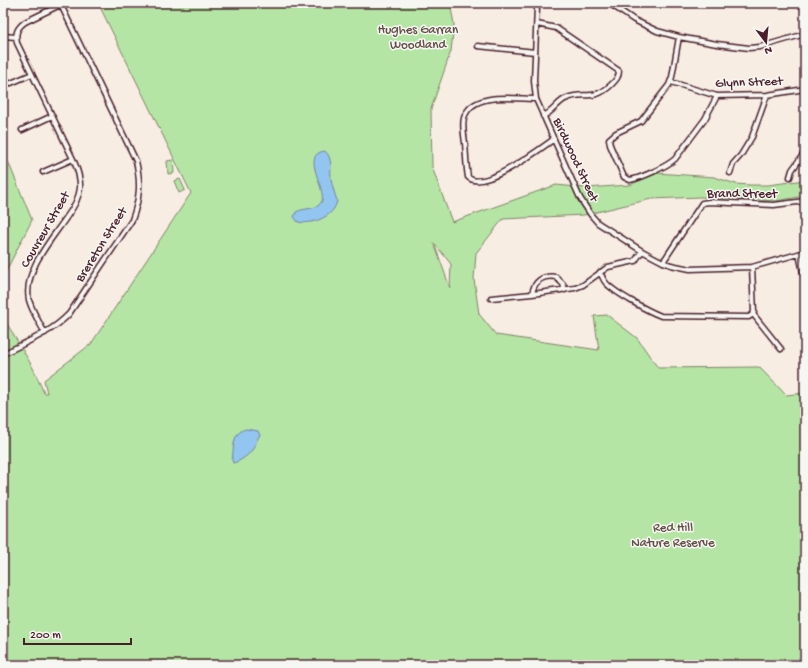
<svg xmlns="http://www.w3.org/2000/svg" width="808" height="668" font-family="'Gochi Hand',sans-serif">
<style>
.green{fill:#b5e5a4;stroke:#808268;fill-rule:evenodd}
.water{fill:#92c5ef;stroke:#7583a1}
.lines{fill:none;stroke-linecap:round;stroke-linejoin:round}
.stream{stroke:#7583a1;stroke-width:1}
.minor-casing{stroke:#4a1f2b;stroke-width:7}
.minor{stroke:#f6f6f2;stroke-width:4}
.labels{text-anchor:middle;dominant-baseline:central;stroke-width:3;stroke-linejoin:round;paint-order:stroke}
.park-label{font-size:13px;fill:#655049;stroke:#f6f6f2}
.street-label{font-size:13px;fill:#4a1f2b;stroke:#f6f6f2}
</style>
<rect width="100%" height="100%" fill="#f7ede3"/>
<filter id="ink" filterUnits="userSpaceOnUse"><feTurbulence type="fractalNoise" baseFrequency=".025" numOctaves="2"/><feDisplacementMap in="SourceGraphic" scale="8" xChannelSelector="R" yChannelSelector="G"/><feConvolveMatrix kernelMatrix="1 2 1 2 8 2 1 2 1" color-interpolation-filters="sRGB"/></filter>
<g filter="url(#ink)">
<path class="green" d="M104,3h346l4,21 -3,27 -20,58 1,58 20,55 104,-37 31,3 43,-3 26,-12 58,4 22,7 14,1h18l37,-5v16l-29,5 -75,-4 -50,2 -67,16 -81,4 -27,34 -2,26 5,35 17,21 103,15 -5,-34 13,-1 30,23 21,30 101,-1 27,28 19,-2v272h-802v-247l4,-5 -4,1v-73l5,-4 -5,-7v-13l29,49 12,27h3l-3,-13 47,-36 100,-151 -90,-184zM434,243l17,21 -1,24z
M3,149l29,71 -29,57z
M173,160l1,13 -6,1 -1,-13z
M180,179l5,11 -6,3 -5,-12z"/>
<path class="water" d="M325,151c8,7 5,18 6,28 1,7 4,15 6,22 -3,16 -25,24 -39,21l-4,-5 2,-5c9,-5 21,-1 26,-11 4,-14 -22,-47 3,-50z
M246,429l12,2 2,4c-4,5 -4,10 -8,15 -3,5 -13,12 -19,13l-1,-3c2,-12 0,-28 14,-31z"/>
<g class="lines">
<path class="stream" d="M793,665l11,-12 1,-2"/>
<defs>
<path id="minor" d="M540,3l-3,4 -3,74 2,18 44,99 11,17 7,8 44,28 21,11 8,3 19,4 62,-2 53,-15
M609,3l25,17 23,11 22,6 38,7 32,4 11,-1 45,-13
M537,24l19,4 63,43c0,6 -3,9 -7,13 -19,19 -29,6 -47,15 -8,4 -13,14 -22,17
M3,36l13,1
M679,37l-7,40 -3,8 -28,36 -25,12 -7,6 1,6 14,32 6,3c11,-2 36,-13 45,-21l30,-40 12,-23
M478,46l57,6
M671,82l46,14 50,-1 38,-6
M11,83l21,-9
M536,99c-21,0 -64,-8 -72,19 -2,8 0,17 1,25 1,11 1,23 3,34 14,16 72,-28 86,-38
M22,130l30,-14
M43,172l30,-13
M730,173l3,-9 8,-9 11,-18 15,-42
M790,177l2,-7 13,-18
M799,254l6,27
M663,262l39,-59 7,-1 65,3 31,-4
M600,272c2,4 3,8 6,11 9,10 42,28 55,33l88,1 4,-3 1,-2 -2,-45
M532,294c2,-13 11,-19 24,-17l7,7 2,6
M491,298l41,-4 43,-6 8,-3 25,-18 27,-6 7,-10
M753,314l28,35
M45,333c-6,-11 -13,-22 -16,-33 -6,-29 22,-60 37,-82 6,-8 13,-19 14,-30 1,-10 -3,-20 -7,-29l-56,-116c-2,-10 0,-15 8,-21l35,-17
M3,354c23,-12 48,-21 66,-40l63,-94c8,-22 9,-37 4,-59l-76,-158"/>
</defs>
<use href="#minor" class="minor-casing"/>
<use href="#minor" class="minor"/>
</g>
</g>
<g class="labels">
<g class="park-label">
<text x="418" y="30">Hughes Garran<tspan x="418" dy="15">Woodland</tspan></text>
<text x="673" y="528">Red Hill<tspan x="673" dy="15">Nature Reserve</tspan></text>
</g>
<g class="street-label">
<text transform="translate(749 83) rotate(-2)">Glynn Street</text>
<text transform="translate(575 160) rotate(65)">Birdwood Street</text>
<text x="742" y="194">Brand Street</text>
<text transform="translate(46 230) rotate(-60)">Couvreur Street</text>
<text transform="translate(102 245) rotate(-58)">Brereton Street</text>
</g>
</g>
<rect width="808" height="668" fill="none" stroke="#f6f6f2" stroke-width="16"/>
<rect x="8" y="8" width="792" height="652" fill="none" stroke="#4a1f2b" stroke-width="1.5" filter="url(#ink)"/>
<g transform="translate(766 42) rotate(164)" stroke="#f6f6f2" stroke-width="3" paint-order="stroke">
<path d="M0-3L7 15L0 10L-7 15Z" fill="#4a1f2b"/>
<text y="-6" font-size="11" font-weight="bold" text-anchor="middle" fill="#4a1f2b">N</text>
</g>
<path d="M24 638v6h107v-6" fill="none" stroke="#4a1f2b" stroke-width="2"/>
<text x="30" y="638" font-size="12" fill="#4a1f2b" stroke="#f6f6f2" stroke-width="3" paint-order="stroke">200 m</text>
</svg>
